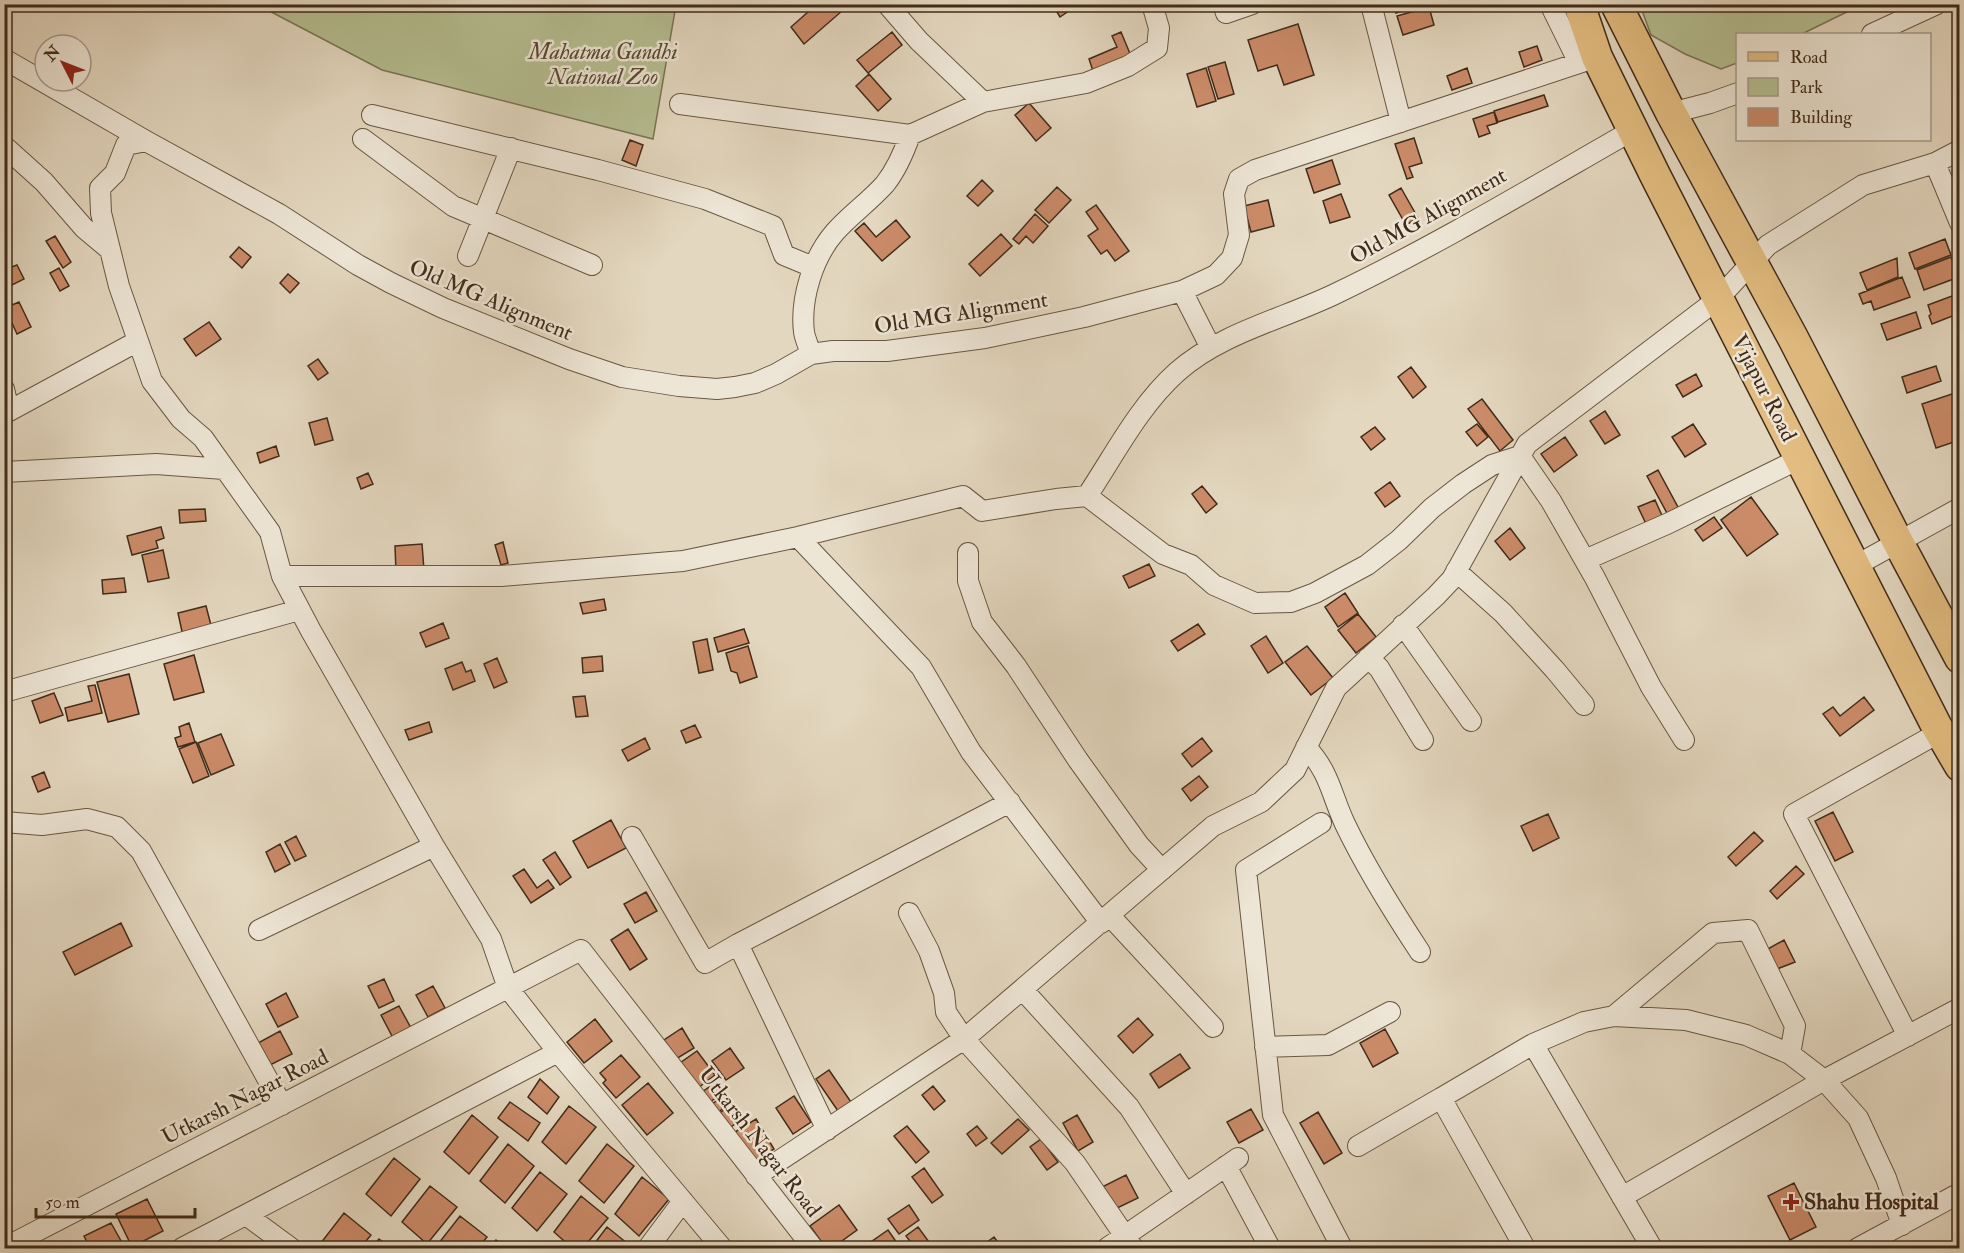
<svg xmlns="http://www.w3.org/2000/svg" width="1964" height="1253" font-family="'IM FELL Double Pica',serif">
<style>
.green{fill:#b5be91;stroke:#7b7555;stroke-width:1.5}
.building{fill:#cb8b69;stroke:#412c19;stroke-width:1.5}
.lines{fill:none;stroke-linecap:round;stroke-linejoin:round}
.minor-casing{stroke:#6a5742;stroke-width:22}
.primary-casing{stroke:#412c19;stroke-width:33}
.minor{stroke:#ede5d5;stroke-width:20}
.primary{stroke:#e2bc80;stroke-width:30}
.poi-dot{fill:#8f2418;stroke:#ede5d5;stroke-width:2}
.labels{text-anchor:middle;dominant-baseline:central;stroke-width:5;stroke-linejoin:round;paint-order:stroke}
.park-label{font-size:22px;font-style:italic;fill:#584931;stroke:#ede5d5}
.street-label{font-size:22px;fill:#412c19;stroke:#ede5d5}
.poi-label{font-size:22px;font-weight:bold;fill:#412c19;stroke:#ede5d5;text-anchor:start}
</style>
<rect width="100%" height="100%" fill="#e3d7bf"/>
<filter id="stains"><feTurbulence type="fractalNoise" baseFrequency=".00333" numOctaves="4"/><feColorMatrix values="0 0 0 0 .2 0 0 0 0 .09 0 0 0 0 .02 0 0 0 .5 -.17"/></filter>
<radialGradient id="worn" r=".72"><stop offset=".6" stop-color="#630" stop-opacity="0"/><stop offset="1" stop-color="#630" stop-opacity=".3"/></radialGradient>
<path class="green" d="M258,5h418l-23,134 -271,-69z
M1640,5v-1l221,1 -59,29h-64l-1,29 -16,6 -36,-15 -34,-19z"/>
<path class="building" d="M817,4h20l5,7 -38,33 -13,-17z
M1052,4h27l-19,13z
M1394,4h31l-29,9z
M1429,7l5,18 -31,10 -6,-19z
M1298,24l16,51 -30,10 -7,-20 -19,6 -10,-31z
M892,32l10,13 -34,28 -11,-13z
M1121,32l10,24 -38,15 -4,-12 28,-12 -5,-11z
M1537,46l5,14 -18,7 -5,-15z
M1225,62l9,32 -16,5 -10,-32z
M1206,68l10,33 -19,6 -10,-33z
M1467,68l5,15 -20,7 -5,-14z
M869,74l22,25 -13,12 -22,-25z
M1544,95l4,11 -50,16 -4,-11z
M1029,103l22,25 -15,13 -21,-26z
M1494,112l3,11 -10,3 3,7 -11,4 -6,-18z
M1414,138l8,25 -13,4 4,10 -6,2 -12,-35z
M630,140l13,5 -7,21 -14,-6z
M1332,160l8,24 -26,9 -8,-24z
M1960,173v21l-3,1 -7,-18z
M982,180l11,11 -15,15 -11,-10z
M1057,187l14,13 -22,23 -14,-13z
M1401,188l17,30 -12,7 -17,-30z
M1341,194l9,23 -20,6 -7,-22z
M1268,200l6,26 -23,6 -7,-26z
M1096,205l33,46 -14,10 -8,-11 -6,4 -13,-18 10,-7 -12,-17z
M1035,214l13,12 -15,17 -7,-7 -7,8 -6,-5z
M896,220l14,17 -28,24 -27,-30 9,-8 12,14z
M1001,234l11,12 -32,30 -11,-12z
M55,236l16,26 -8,6 -17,-27z
M1945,239l6,16 -36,14 -6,-16z
M239,247l12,10 -9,11 -12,-11z
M1951,257l8,20 -35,13 -7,-20z
M1897,258l1,19 -31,13 -7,-17z
M17,265l7,14 -14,7 -6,-16z
M59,268l10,18 -9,5 -10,-18z
M288,274l11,9 -9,10 -10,-10z
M1902,277l8,20 -36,13 -3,-9 -8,3 -4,-10z
M1960,293v20l-28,11 -3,-8 2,-2 -3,-9z
M19,302l12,25 -14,7 -12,-26z
M1916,312l5,16 -34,12 -6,-16z
M209,322l12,17 -25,17 -12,-17z
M318,359l10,14 -10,7 -10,-14z
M1936,366l5,15 -34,12 -5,-16z
M1411,367l15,20 -13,11 -15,-21z
M1696,374l6,12 -19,11 -7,-12z
M1958,392l2,48 -24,8 -14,-44z
M1482,399l31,41 -13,11 -32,-42z
M1605,411l15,24 -15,9 -15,-23z
M327,418l6,22 -18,5 -6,-22z
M1477,424l11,13 -11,9 -11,-14z
M1693,424l13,20 -21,13 -13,-20z
M1375,427l10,12 -14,11 -10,-13z
M1565,437l12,18 -23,17 -13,-18z
M276,446l3,10 -19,7 -3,-10z
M1658,470l21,39 -11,6 -21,-39z
M368,473l5,11 -12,5 -4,-11z
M1390,482l10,14 -15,11 -10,-14z
M1202,486l15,18 -11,9 -14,-19z
M1751,497l27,37 -31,22 -26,-36z
M1655,500l9,20 -16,8 -10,-21z
M205,509l1,12 -26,2 -1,-13z
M1714,517l8,11 -19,13 -8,-11z
M161,527l3,11 -8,3 2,7 -26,7 -5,-19z
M1510,528l15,20 -15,12 -15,-19z
M503,542l5,21 -7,2 -6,-20z
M422,544l2,26 -28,2 -1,-26z
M163,550l6,28 -21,4 -6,-27z
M1149,564l6,12 -26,12 -6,-12z
M124,578l2,14 -23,2 -1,-14z
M1345,593l13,20 -20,14 -13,-20z
M604,599l2,11 -23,4 -3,-11z
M206,606l6,23 -29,7 -5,-23z
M1358,614l18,23 -20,16 -18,-23z
M443,623l6,15 -23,9 -6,-14z
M1198,624l7,10 -27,17 -7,-10z
M744,629l5,14 -31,9 -4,-14z
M1266,636l17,27 -15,10 -17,-27z
M707,639l6,31 -14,3 -6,-31z
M748,646l9,31 -17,6 -3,-10 -6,-2 -5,-18z
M1307,646l26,32 -22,17 -26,-33z
M194,655l10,37 -30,8 -10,-36z
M602,656l1,15 -20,2 -1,-15z
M497,658l10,24 -13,6 -10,-24z
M462,662l4,10 5,-2 4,11 -22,9 -8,-21z
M129,674l10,40 -31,8 -11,-40z
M95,685l7,28 -34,8 -3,-13 27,-7 -4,-15z
M54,693l9,22 -23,8 -8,-22z
M585,696l3,20 -12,1 -3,-20z
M1864,697l10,13 -34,26 -17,-22 10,-7 7,9z
M429,722l3,10 -23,8 -4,-10z
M189,723l6,19 -17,5 -3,-9 6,-2 -2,-9z
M695,725l6,12 -15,6 -5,-12z
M221,734l13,31 -23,10 -13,-32z
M645,738l5,11 -22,12 -6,-11z
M1202,738l10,13 -20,16 -10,-13z
M196,742l13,34 -16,7 -14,-34z
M44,772l6,15 -12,5 -6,-15z
M1199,776l9,11 -17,14 -9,-12z
M1833,812l20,40 -18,9 -20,-40z
M1548,814l11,24 -26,13 -12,-25z
M611,820l15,28 -38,20 -15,-27z
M1754,832l9,9 -27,25 -8,-9z
M296,836l10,20 -11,5 -10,-19z
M280,844l10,20 -15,8 -9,-20z
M555,852l16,25 -11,8 -17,-25z
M1796,866l8,8 -27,25 -7,-8z
M524,869l13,19 11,-8 6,8 -23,15 -18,-27z
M646,892l11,19 -22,12 -11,-19z
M121,923l11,23 -57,29 -12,-23z
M628,929l19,30 -17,11 -19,-30z
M1784,940l11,22 -18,7 -11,-19z
M384,979l10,22 -15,7 -11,-22z
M433,986l12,22 -17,9 -12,-22z
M286,993l12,24 -20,10 -12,-23z
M399,1006l12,22 -18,10 -12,-23z
M1138,1018l15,17 -20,18 -15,-17z
M595,1019l17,22 -28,22 -17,-21z
M682,1028l12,20 -18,11 -12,-19z
M1385,1029l13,24 -25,14 -13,-24z
M280,1031l12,23 -22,11 -12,-22z
M730,1048l14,20 -18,12 -14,-19z
M697,1051l18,24 -17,13 -18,-25z
M1180,1054l10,14 -31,20 -9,-14z
M621,1055l19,22 -24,21 -13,-15 3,-3 -6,-7z
M829,1070l22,32 -13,9 -22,-32z
M540,1079l19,18 -12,17 -19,-17z
M648,1083l25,30 -26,22 -25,-30z
M715,1083l7,10 -13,10 -7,-11z
M933,1086l12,15 -11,9 -12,-15z
M724,1095l6,8 -13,10 -6,-8z
M794,1096l17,26 -18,12 -17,-26z
M510,1102l30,21 -12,18 -30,-23z
M731,1105l11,14 -14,10 -11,-14z
M569,1106l27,21 -30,37 -24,-22z
M1251,1109l12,21 -24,13 -12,-21z
M1318,1112l24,41 -18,11 -24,-41z
M472,1115l26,22 -29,37 -25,-22z
M1077,1115l16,27 -15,9 -15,-28z
M756,1119l18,30 -20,13 -19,-30z
M1018,1119l11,11 -27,24 -11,-11z
M907,1126l22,26 -13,11 -22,-27z
M977,1126l10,12 -11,8 -9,-12z
M1041,1139l17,23 -11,8 -17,-23z
M508,1144l26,22 -29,37 -25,-22z
M607,1144l27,22 -30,37 -25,-22z
M394,1158l26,21 -29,37 -25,-22z
M924,1168l19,27 -11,8 -20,-26z
M540,1172l27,22 -30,37 -25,-23z
M1126,1175l12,23 -27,13 -11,-23z
M642,1177l27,22 -30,37 -24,-22z
M1794,1183l22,44 -26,13 -22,-44z
M430,1186l27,21 -30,37 -25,-22z
M581,1196l27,22 -25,30h-11l-18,-16z
M147,1199l16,32 -31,16 -16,-33z
M839,1205l18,25 -25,18h-6l-16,-22z
M909,1205l10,15 -20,14 -11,-15z
M344,1213l27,22 -11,13h-43z
M460,1216l27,21 -9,11h-43z
M111,1223l14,25h-35l-6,-12z
M607,1227l26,21h-42z
M918,1227l14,19 -3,2h-14l-9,-12z
M888,1230l9,13 -9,5h-17l-3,-4z
M994,1237l8,11h-23z
M379,1239l12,9h-20z
M496,1240l10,8h-17z"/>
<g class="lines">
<defs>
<path id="minor" d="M887,4l32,37 64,61
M1223,4l3,9 26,-9
M1371,4l30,118
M1550,4l29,59
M1872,34l65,-30
M4,59l142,82 133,73 79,51 33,18 52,25 126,51 53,18 57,9 38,3 18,-2 20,-4 21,-9 35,-20 22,-3h54l98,-13 99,-21 98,-26 34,-16 16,-17 7,-23 -5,-41 5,-15 16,-9 342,-113
M680,104l230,31 73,-33 103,-19 42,-17 29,-18 2,-20 -7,-24
M1671,113l39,-10 28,-10
M372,115l226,55 107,29 68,27 11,29 29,12
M363,139l90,67 139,59
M146,141l-20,4 -11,28 -15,15 1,25 18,73 33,95 29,38 22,19 67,94 12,44h219l182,-15 115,-24 165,-41 19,15 74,-12 31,-3 76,58 28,11 23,20 41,18 36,-1 24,-9 52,-28 32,-25 33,-32 31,-24 29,-19 28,-9 31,45 44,77 56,109 33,53
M4,146l40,36 40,46 25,21
M1935,163l25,60
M468,256l43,-108
M1182,291l29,57
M811,354c-2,-7 -6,-15 -7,-22 -4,-33 9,-75 31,-100 15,-17 35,-31 50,-48 12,-15 19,-32 25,-49
M4,389l5,22 129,-70
M4,472l152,-8 68,5
M1087,496c28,-42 52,-90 90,-124 44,-39 106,-53 158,-78 102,-49 200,-108 298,-164
M798,537l123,130 50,85 130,171
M968,553v28l14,41 34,44 62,94 61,85 23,25
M1585,560l84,-37 130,-64
M1855,566l105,-58
M1456,571l47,42 52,57 29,35
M282,576l29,55 123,215 57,93 17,49 50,64 164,196
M1403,625l68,96
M1368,658l11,10 44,72
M4,692l295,-82
M1306,747c24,26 25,47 39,77 21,44 48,87 75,128
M4,822l38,3 45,-6 30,8 24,24 141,254
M1321,823l-75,47 27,245 69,133
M632,837l73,126 33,-19 89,186
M909,913l20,38 15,42 2,19 18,27 111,124 58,85
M1110,916l103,111
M259,930l175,-84
M738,944l272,-142
M1023,990l106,117 57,87
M1614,1016l99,-83 35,-3 47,96 -5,28
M1908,1036l-114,-222 146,-82
M1533,1044l51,-22 30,-6 72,4 60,15 44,19 34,26 34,38 28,60 16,47
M1265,1047l63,-2 62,-33
M1441,1098l92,-54 119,204
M1358,1146l83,-48 84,150
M1226,1166l44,82
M756,1176l208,-137 249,-213 48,-24 34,-32 41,-82 100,-92 16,-17 75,-135 191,-145 50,-54 95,-60 72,-22 25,-13
M1622,1197l202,-117 136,-72
M246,1215l45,33
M4,1248l577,-298 232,298
M182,1248l376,-196
M648,1248l35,-47
M1107,1248l131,-90
M1858,1248l102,-55"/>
<path id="primary" d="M1579,4l18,53 58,118 281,550 24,41
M1616,4l55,109 122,225 105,204 62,116"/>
</defs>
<use href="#minor" class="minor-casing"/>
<use href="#primary" class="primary-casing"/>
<use href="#minor" class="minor"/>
<use href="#primary" class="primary"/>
</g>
<path class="poi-dot" d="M1788 1193h6v6h6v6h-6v6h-6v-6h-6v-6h6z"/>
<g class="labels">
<g class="park-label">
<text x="603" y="52">Mahatma Gandhi<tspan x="603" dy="25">National Zoo</tspan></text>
</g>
<g class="street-label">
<text transform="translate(1428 216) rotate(-29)">Old MG Alignment</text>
<text transform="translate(491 300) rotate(23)">Old MG Alignment</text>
<text transform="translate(961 313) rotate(-9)">Old MG Alignment</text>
<text transform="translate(1764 388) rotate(63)">Vijapur Road</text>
<text transform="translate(245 1097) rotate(-27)">Utkarsh Nagar Road</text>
<text transform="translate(760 1142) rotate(52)">Utkarsh Nagar Road</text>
</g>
<g class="poi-label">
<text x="1804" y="1202">Shahu Hospital</text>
</g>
</g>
<rect width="1964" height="1253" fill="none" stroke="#e3d7bf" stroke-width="24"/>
<rect x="6" y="6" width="1952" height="1241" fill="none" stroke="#412c19" stroke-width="3"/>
<rect x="12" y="12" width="1940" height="1229" fill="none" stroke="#412c19" stroke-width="1.5"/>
<rect x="1736" y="33" width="195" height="108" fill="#ede5d5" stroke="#a89b8a" stroke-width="1.5"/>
<rect x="1748" y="52" width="30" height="9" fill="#e2bc80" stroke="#a89b8a" stroke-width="1.5"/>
<text x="1790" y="63" font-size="18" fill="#412c19">Road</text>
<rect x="1748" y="78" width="30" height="18" fill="#b5be91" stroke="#a89b8a" stroke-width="1.5"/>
<text x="1790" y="93" font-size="18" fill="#412c19">Park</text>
<rect x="1748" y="108" width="30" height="18" fill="#cb8b69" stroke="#a89b8a" stroke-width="1.5"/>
<text x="1790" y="123" font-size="18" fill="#412c19">Building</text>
<g transform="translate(63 63) rotate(312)"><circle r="28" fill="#ede5d5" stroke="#a89b8a" stroke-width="1.5"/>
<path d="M0-4.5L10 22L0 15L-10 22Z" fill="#8f2418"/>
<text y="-9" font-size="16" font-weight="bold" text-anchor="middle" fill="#412c19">N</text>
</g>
<path d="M36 1208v9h159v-9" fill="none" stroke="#412c19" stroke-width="3"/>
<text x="45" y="1208" font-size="18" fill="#412c19" stroke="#ede5d5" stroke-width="4.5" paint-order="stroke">50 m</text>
<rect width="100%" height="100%" filter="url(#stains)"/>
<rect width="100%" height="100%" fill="url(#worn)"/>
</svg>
